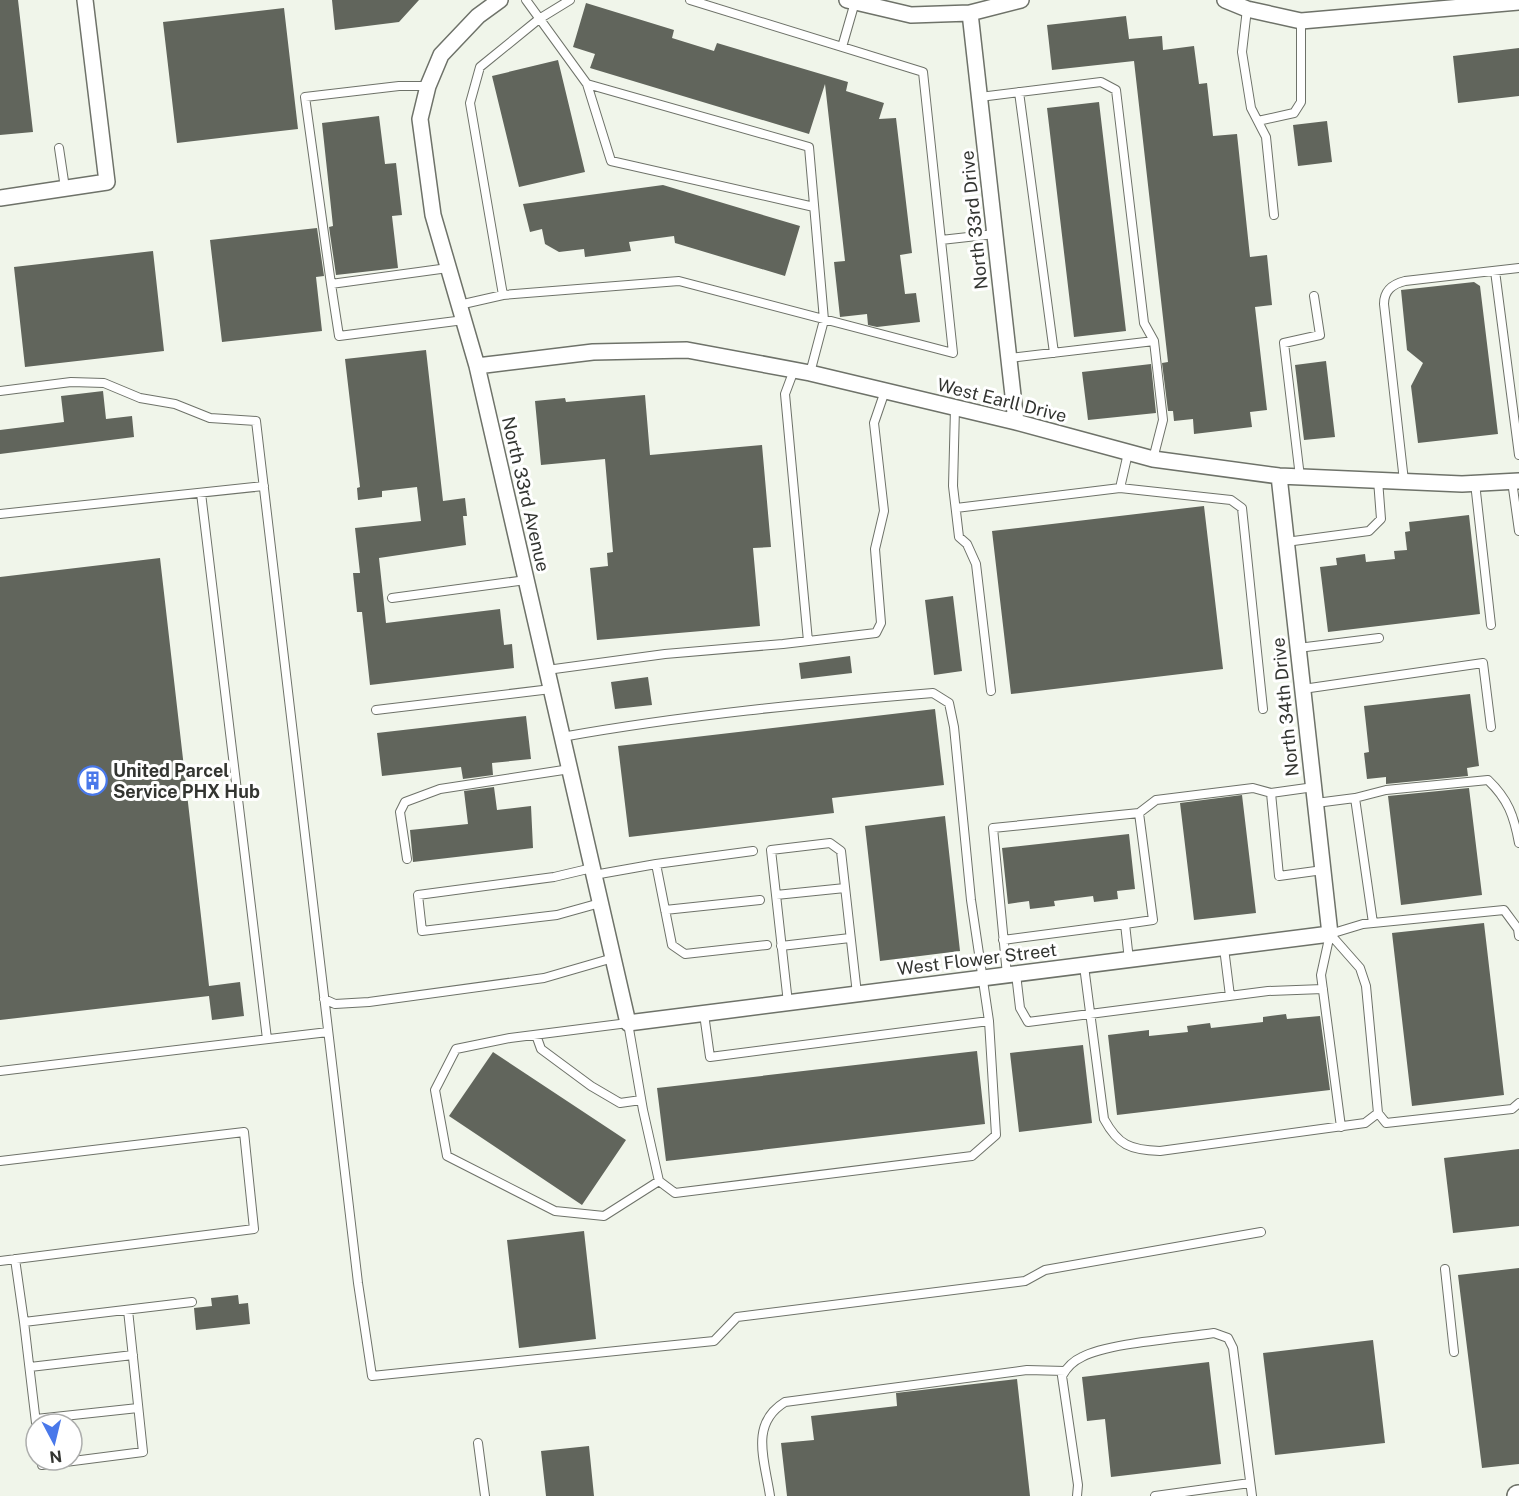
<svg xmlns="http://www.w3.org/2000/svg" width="1519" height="1496" font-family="'Public Sans',sans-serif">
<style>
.building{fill:#61655c}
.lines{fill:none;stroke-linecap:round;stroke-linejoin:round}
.lane-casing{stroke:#6e7269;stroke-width:10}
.street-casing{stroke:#6e7269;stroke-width:18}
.secondary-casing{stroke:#6e7269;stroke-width:24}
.lane{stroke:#fff;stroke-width:8}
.street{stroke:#fff;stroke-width:15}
.secondary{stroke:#fff;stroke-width:21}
.labels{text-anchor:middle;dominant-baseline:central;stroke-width:6;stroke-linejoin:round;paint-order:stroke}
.street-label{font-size:18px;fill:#333531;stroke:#fff}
.poi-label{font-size:18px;font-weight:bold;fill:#333531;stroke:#fff;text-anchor:start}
</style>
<rect width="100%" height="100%" fill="#f0f5ea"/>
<path class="building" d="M0,0h18l15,132 -33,3z
M332,0h87l-20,22 -64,8z
M586,3l88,27 -2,8 42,13 3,-8 131,39 -2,9 38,12 -5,16 17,-1 16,135 -12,2 5,39 11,-1 4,29 -43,5 -9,-2 -1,-11 -27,3 -6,-55 11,-1 -20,-177 -16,50 -219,-66 5,-14 -22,-7z
M284,8l14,121 -121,14 -14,-121z
M1126,16l3,23 33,-3 1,14 31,-4 5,38 8,-1 6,53 24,-2 13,123 17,-2 5,50 -17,2 12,103 -17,2 2,15 -58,7 -1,-15 -19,2 -1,-10h-5l-6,-48 6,-1 -34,-301 -82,9 -5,-45z
M1519,48v48l-61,7 -5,-47z
M558,60l27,112 -66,15 -27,-111z
M1099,102l27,229 -52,6 -27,-229z
M379,116l6,48 11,-1 6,52 -10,1 6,52 -62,7 -7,-48 4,-1 -11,-103z
M1327,121l5,41 -34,4 -5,-41z
M663,185l137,41 -15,50 -110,-33 -1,-7 -45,6 2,9 -46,6 -1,-8 -25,3 -14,-8 -3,-15 -12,3 -7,-28z
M317,228l7,48 -8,1 6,54 -100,11 -12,-102z
M153,251l11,100 -139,16 -11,-100z
M1474,282l6,4 18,148 -80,9 -7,-57 12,-23 -16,-13 -6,-60z
M426,350l17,151 22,-3 2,18h-4l3,29 -87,13 7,65 114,-14 4,36 8,-1 2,24 -144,17 -8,-73h-5l-4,-39h7l-5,-45 66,-7 -4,-34 -35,4v6l-24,3 -1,-12 3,-1 -15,-128z
M1326,361l9,76 -31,3 -9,-75z
M1151,364l5,49 -68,7 -6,-48z
M103,391l3,28 26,-3 2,21 -134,17v-24l64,-8 -3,-26z
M645,395l5,60 112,-10 9,102 -18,1 7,78 -163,14 -7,-72 18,-2 -1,-13 6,-1 -8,-93 -64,6 -6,-64 30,-3 1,4z
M1204,506l19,163 -212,25 -19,-163z
M1469,515l11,99 -152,18 -8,-65 17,-2 -1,-7 29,-4 1,8 29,-3 -1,-8 13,-1 -2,-18 5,-1 -1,-9z
M160,558l49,428 31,-4 4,34 -32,4 -3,-24 -209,24v-443z
M953,596l9,75 -28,4 -9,-75z
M850,656l2,17 -51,6 -2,-16z
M648,677l4,28 -37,4 -4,-27z
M1470,694l9,72 -12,2 1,8 -82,8v-7l-19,2 -3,-26 5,-1 -5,-46z
M935,709l9,76 -112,13 2,15 -205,24 -11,-91z
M526,716l5,43 -39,4 1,12 -30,4 -2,-12 -79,9 -5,-43z
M494,787l3,23 34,-4 2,42 -120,14 -3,-32 58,-6 -4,-33z
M1469,788l13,107 -81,10 -13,-109z
M1242,795l14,118 -62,7 -14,-117z
M945,816l15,135 -80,10 -15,-135z
M1129,834l6,55 -18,2 1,8 -24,3 -1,-6 -39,5 1,5 -25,3 -1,-8 -21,3 -6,-56z
M1484,923l20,172 -92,11 -20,-173z
M1286,1014l1,5 33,-3 10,74 -213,25 -9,-80 41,-5v6l39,-4 -1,-6 23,-3 1,5 52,-6v-5z
M1083,1045l9,78 -73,9 -9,-79z
M977,1051l8,73 -319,37 -9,-73z
M493,1052l133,88 -44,65 -133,-89z
M1519,1149v77l-66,7 -9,-75z
M584,1231l12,108 -77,9 -12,-108z
M1519,1268v196l-37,4 -24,-193z
M238,1295l1,9 9,-1 2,21 -54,6 -2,-22 18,-2 -1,-8z
M1373,1340l12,103 -110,12 -12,-102z
M1209,1362l12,102 -110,13 -6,-58 -18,2 -5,-44z
M1017,1379l13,117h-243l-6,-53 33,-3 -3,-24 86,-10 -1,-13z
M589,1446l5,50h-48l-5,-45z"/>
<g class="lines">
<defs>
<path id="lane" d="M526,0l61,84 222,63 15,173 -14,53
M1247,9l-5,43 9,56 15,29 8,78
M842,47l13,-45
M587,84l24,77 203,46
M428,86h-29l-94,11 26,187 117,-16
M1019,92l35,261
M980,97l121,-15 15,8 28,233 10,18 9,79 -10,39
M1258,121l36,-8 7,-11v-81
M59,148l6,40
M941,240l54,-6
M1495,271l24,184
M331,284l8,52 125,-16
M503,295l-33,-192 10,-36 59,-48 31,-19
M459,305l44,-10 176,-14 274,72 -30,-281 -233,-72
M1009,358l145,-17
M794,370l-9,24 23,247
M0,391l71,-9 33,1 36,15 35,6 35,14 46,3 102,862 14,93 342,-35 23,-24 288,-36 20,-11 216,-38
M955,408l-2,78 6,51 8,7 9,20 15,127
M1300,477l-16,-134 36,-8 -6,-39
M1404,481l-20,-177c0,-14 9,-20 21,-23l114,-13
M1512,481l7,50
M1475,483l16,142
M1120,488l111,12 11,8 21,201
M201,493l66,546
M956,508l164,-20 8,-35
M0,514l264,-28
M1286,542l83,-11 12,-12 -3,-39
M392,598l134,-18
M1298,648l81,-10
M547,670l118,-16 118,-10 93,-11 5,-10 -6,-74 9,-38 -10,-88 11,-32
M1303,689l180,-26 8,64
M376,710l175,-21
M562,737c123,-22 247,-34 371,-44l16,10 5,24 17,173 18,121
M1314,787l-43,6 8,83 44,-6
M1355,798l31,-8 102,-10c20,19 26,36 31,63
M1316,803l39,-5 18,125
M1139,813l17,-13 97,-12 18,5
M407,859l-7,-47 5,-10 35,-13 130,-20
M656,864l97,-13
M592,868l-38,9 -136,18 4,36 135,-16 43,-12
M594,875l62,-11 16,81 13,9 82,-9
M776,895l69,-7
M665,910l95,-10
M1330,934l33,-10 141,-14 14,19 1,7
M1330,934l-9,41 20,152
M1003,940l122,-16
M781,946l69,-8
M1224,948l6,48
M1084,966l20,153c14,26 26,31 56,32l205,-28 13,-10 -12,-127 -6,-18 -30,-34
M1016,974l4,34 8,14 240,-31 55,-2
M1007,975l-14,-147 146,-15 14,107 -28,4 4,36
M324,999l11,5 34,-2 175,-24 69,-20
M788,1003l-17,-153 59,-7 11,8 16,143
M536,1035l5,14 50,37 29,17 21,-3
M0,1071l328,-39
M1378,1113l8,10 126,-14 7,-6
M0,1161l244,-29 10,97 -254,32
M659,1181l-55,35 -49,-5 -108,-55 -12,-66 21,-41 54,-11 118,-15 15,87 16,71 16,12 297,-37 24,-21 -7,-114 -279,36 -6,-43
M15,1259l9,63 168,-20
M1445,1269l9,83
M24,1322l12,101
M30,1367l103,-12
M36,1419l102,-11
M478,1443l7,53
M41,1460l1,5 101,-13 -15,-142
M770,1496c-5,-35 -21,-72 15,-94l242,-32 38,1
M1077,1496l1,-11 -16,-109c5,-9 11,-15 20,-19 25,-14 100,-19 132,-24l14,5 5,10 19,148
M1155,1496l95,-13"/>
<path id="street" d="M500,0l-22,16 -37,39 -13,31 -8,33 13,96 44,151 151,657 702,-89 -51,-458
M847,0l64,15 59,-2 51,-13
M1225,0l22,9 54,12 218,-19
M970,13l46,409
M0,198l107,-16 -22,-182
M477,366l116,-14 94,-2 123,23 206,49 137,37 126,17 183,8 57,-3"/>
<path id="secondary" d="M1518,1496h1"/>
</defs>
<use href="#lane" class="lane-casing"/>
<use href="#street" class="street-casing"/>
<use href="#secondary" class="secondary-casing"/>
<use href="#lane" class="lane"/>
<use href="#street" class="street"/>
<use href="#secondary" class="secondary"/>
</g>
<defs>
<symbol id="building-ring" viewBox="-11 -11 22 22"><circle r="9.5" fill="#fff" stroke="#4978ea" stroke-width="1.5"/><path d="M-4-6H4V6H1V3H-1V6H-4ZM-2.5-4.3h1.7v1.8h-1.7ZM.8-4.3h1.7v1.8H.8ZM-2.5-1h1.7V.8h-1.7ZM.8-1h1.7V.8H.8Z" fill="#4978ea"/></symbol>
</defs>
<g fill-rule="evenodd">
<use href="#building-ring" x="76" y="764" width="33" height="33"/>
</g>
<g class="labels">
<g class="street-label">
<text transform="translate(974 220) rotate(-96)">North 33rd Drive</text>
<text transform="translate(1002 400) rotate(14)">West Earll Drive</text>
<text transform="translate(526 494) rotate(77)">North 33rd Avenue</text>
<text transform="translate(1285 707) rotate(-96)">North 34th Drive</text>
<text transform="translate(977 959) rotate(-7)">West Flower Street</text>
</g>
<g class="poi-label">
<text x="113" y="770">United Parcel<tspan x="113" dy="21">Service PHX Hub</tspan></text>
</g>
</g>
<g transform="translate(54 1442) rotate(173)"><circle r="28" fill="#ffffff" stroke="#adaead" stroke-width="1.5"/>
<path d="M0-4.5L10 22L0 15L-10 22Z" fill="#4978ea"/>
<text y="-9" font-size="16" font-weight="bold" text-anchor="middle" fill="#333531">N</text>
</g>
</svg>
